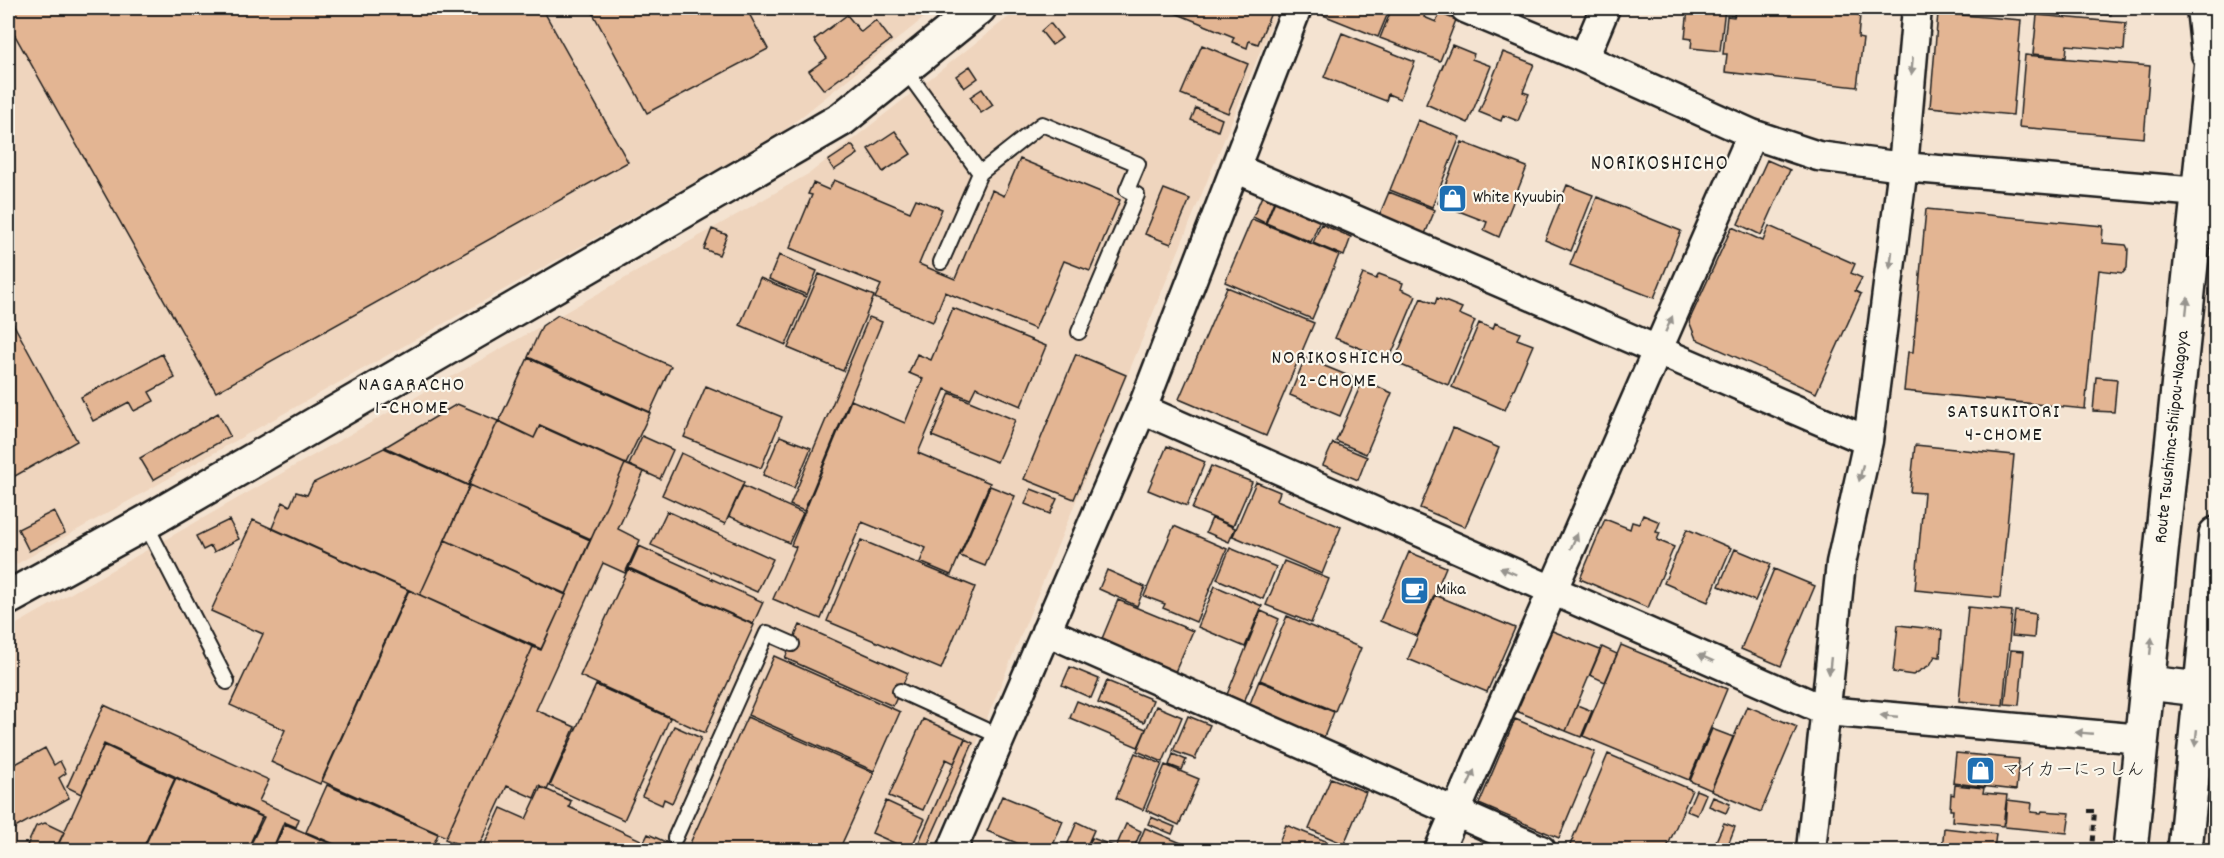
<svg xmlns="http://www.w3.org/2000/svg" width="2224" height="858" font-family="Dekko,'Klee One',sans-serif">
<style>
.built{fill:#efd5be}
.building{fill:#e3b593;stroke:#1c1c1c;stroke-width:1.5}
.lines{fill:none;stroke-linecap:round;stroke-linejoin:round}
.service-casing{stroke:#1c1c1c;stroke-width:18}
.minor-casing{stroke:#1c1c1c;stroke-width:33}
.tertiary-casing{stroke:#1c1c1c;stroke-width:38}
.secondary-casing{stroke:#1c1c1c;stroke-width:38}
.path{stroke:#1c1c1c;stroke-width:4;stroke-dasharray:6 4.5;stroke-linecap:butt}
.service{stroke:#fbf7ec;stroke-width:14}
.minor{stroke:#fbf7ec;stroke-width:28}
.tertiary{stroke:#fbf7ec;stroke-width:33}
.secondary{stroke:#fbf7ec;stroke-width:33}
.oneway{fill:#97948e}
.labels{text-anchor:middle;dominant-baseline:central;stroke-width:4.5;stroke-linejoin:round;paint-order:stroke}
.poi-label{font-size:18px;fill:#1c1c1c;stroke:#fbf7ec;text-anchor:start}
.street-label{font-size:18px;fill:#1c1c1c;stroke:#fbf7ec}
.neighbourhood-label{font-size:20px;letter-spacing:1.5px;fill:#1c1c1c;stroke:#fbf7ec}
.quarter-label{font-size:21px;letter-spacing:1.5px;fill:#1c1c1c;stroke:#fbf7ec}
</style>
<rect width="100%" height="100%" fill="#f4e3d1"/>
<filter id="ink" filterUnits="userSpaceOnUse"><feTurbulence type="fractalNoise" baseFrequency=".0167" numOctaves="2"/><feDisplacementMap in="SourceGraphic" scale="12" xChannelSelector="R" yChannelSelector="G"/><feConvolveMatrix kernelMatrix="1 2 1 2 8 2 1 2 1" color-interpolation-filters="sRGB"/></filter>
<g filter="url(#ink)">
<path class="built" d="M8,8h910l7,9 -145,117 -772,435z
M1020,8h258l-345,842h-925v-221l802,-456z"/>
<path class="building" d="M8,8h534l86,154 -412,230 -208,-369z
M590,8h156l22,41 -121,64z
M1163,8h110l-15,36 -9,-3 -2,7 -15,-6 2,-5z
M1325,8h65l-12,29 -55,-22z
M1392,8h32l3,1 -3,8 12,5 3,-9 17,7 -16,41 -60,-23z
M1688,8h37l-5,43 -29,-3 1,-9 -7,-1z
M1735,8h100l13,1 -1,4 13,2 -2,23 5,1 -6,48 -132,-15 2,-18h-4l4,-38 7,1z
M1986,8h44v3z
M2034,8h78l-1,7z
M1938,13l83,7 -8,95 -83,-8z
M847,15l14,17 15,-12 15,20 -67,50 -15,-19 18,-13 -13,-18z
M2037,15l89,8 -2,27 -57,-5 -1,12 -33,-3z
M1050,23l12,15 -10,7 -11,-14z
M1342,33l73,29 -15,37 -12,-5 -2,7 -62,-24z
M1202,45l46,19 -20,49 -47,-19z
M1452,45l22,9 -2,5 19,7 -23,57 -42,-19z
M1503,52l31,12 -11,28 6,2 -11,27 -15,-6 -2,6 -22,-9z
M2025,55l125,11 -6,72 -125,-11z
M970,66l8,12 -14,10 -8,-12z
M982,89l11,16 -12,8 -11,-16z
M1196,108l26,11 -4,12 -27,-11z
M1418,120l42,17 -28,70 -42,-17z
M895,131l16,23 -28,18 -15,-23z
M1462,142l65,25 -28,70 -15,-7 3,-8 -49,-19z
M852,145l6,9 -24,16 -6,-9z
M1020,159l100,41 -30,71 -26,-10 -29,68 -90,-37 -12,30 -58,-24 6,-13 -91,-37 22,-53 -4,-1 5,-11 16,7 5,-10 76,32 6,-13 26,10 -23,55 36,15 37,-89 12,6z
M1767,160l23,10 -29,65 -23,-11z
M1567,185l26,10 -22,56 -26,-11z
M1164,189l26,10 -19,45 -26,-10z
M1389,192l46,18 -10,24 -46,-18z
M1262,196l12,5 -9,22 -12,-6z
M1597,197l84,34 -27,67 -84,-33z
M1275,201l45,19 -9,22 -45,-19z
M1926,209l177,17 -1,17 24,2 2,4 -1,19 -4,5 -24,-3 -14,139 -181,-18 4,-39h5z
M1252,219l87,36 -27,64 -87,-37z
M1321,224l30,13 -7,19 -31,-13z
M1769,226l86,38 -4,9 11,5 -7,13 6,3 -45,99 -120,-54 -7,-18 43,-94 31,14z
M712,229l15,6 -8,20 -15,-6z
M779,255l38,16 -10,24 -38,-16z
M819,274l55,22 -31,75 -55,-23z
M1363,274l13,5 3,-5 24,9 -2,6 15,7 -27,64 -54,-22z
M760,278l46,19 -20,48 -46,-20z
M1227,287l87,36 -48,113 -87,-37z
M1421,298l14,6 2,-6 25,10 -3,6 16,7 -27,64 -54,-23z
M953,308l93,38 -25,60 -45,-19 -6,12 -25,-10 -27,64 72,30 -39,92 -31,-13 6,-14 -64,-26 -41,97 -48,-20 23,-52 -5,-2 60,-145 54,23 18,-44 -14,-6 8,-19 14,6z
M8,314l69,127 -69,39z
M558,315l113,51 -21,46 -122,-55 14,-31z
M869,317l13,5 -78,189 -14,-6z
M1479,323l14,6 2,-6 25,10 -3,6 16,6 -28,65 -53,-23z
M162,354l13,24 -26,14 5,9 -20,10 -5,-9 -36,19 -12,-24z
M1076,354l50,21 -52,124 -50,-20z
M528,358l122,55 -24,51 -86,-39 -6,13 -35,-17z
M1305,358l51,21 -16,37 -50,-21z
M2096,377l21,2 -3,33 -21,-1z
M1363,380l29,13 -26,61 -30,-13z
M706,386l76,31 -21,51 -77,-31z
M950,393l65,27 -18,42 -65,-26z
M457,404l41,17 -30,64 -83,-38z
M218,413l12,23 -77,44 -13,-22z
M498,421l36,17 6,-12 85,38 -34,75 -122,-54z
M1453,428l46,20 -34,79 -45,-19z
M642,436l31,14 -13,29 -31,-14z
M780,436l31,12 -17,40 -31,-13z
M1333,443l34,14 -9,23 -35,-15z
M1915,445l99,10 -14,143 -85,-8 9,-97 -14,-1z
M1167,446l38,16 -18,44 -39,-16z
M384,448l85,38 -49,109 -148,-67 11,-26 7,4 6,-14 11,3 6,-12z
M681,453l63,29 -19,42 -63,-29z
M625,464l19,8 -26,57 22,11 -15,33 -22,-10 -67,147 39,17 -28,63 -8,-4 -5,12 -27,-12 -30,64h-5l-27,-11 88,-192 8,3z
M1211,466l41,16 -19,44 -41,-17z
M1256,482l24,10 -3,8 64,27 -19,47 -89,-38z
M470,485l120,55 -24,54 -121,-54z
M743,486l60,27 -14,30 -60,-27z
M990,486l25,10 -30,70 -25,-10z
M1031,489l26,10 -7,15 -25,-10z
M54,511l11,22 -36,18 -11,-22z
M667,511l106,48 -16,33 -106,-47z
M1643,515l17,7 -4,10 4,1 -3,7 17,7 -26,61 -68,-29 25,-60 25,10 2,-7 7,2z
M1212,518l23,10 -6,14 -23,-10z
M229,520l10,19 -25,13 -3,-6 -8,4 -7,-14z
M253,520l155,70 -88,194 -49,-22 14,-32 -55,-25 33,-71 -52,-23z
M1174,526l53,23 -31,73 -33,-14 2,-4 -21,-8z
M1687,529l44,19 -23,54 -44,-19z
M445,540l121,55 -25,54 -121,-54z
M861,540l114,47 -34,82 -114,-48z
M639,546l124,56 -10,22 -124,-56z
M1230,548l46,19 -13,32 -46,-20z
M1735,549l36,15 -16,37 -36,-15z
M1409,552l37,15 -29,69 -37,-15z
M1284,561l45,18 -18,44 -45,-18z
M628,569l126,56 -49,108 -125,-57z
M1774,569l41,17 -34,80 -40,-17z
M1107,570l38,17 -8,19 -38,-17z
M1215,586l47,20 -17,41 -47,-20z
M409,590l124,57 -87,190 -124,-56z
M1435,595l80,33 -28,64 -79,-33z
M1118,600l75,31 -18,41 -74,-31z
M1968,607l44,4 -9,94 -44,-4z
M1261,611l18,8 -36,85 -17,-7z
M2015,611l21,3 -2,24 -22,-2z
M1287,616l74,32 -26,63 -75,-31z
M800,625l108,48 -15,33 -108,-48z
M1898,625l44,5 -2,27 -5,-1 -5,9 -17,10 -20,-3z
M1550,630l50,20 -34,81 -50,-20z
M1621,645l106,44 -38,91 -106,-44z
M1602,647l15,7 -12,28 -15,-7z
M2011,650l13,1 -5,54 -14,-1z
M774,656l126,56 -26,59 -126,-56z
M1070,667l29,12 -8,19 -29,-13z
M1107,681l46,19 -9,22 -46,-19z
M1259,681l75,31 -10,25 -75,-31z
M596,685l74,33 -46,102 -74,-34z
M1077,701l69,28 -8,18 -68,-29z
M104,705l165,75 -10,21 40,18 -3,8 -12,-5 -12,28h-24l16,-33 -160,-73 -23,50 -14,-7z
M1577,705l15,6 -11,26 -15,-6z
M1156,706l26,11 -19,45 -26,-11z
M1747,706l50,21 -36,85 -50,-21z
M1188,716l22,9 -15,34 -22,-8z
M747,717l127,56 -35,77h-152z
M923,719l42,19 -11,25 -8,-4 -23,51 -34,-14z
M1515,719l80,33 -36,86 -80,-34z
M674,726l27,12 -29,65 -8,-4 -2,6 -20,-9z
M1712,729l21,8 -22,53 -21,-9z
M965,739l8,4 -46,103 -8,-4z
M104,745l71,33 -33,72h-86z
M45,748l9,17 6,-4 6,12 -7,5 10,20 -61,34v-64z
M1135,753l27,11 -19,46 -27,-12z
M1956,753l63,6 -3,31 -63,-7z
M1173,754l13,6 -4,10 -13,-5z
M1608,754l84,36 -26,60h-82l-14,-5z
M1165,765l34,14 -20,46 -33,-15z
M176,778l86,39 -15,33h-104z
M1331,778l35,14 -22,52 -35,-15z
M327,785l111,49 -7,16h-83l-42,-18z
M1955,785l29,3 -1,5 24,2 -4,31 -51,-5 1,-11h-3l1,-16 3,1z
M541,787l30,14 -2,6 72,33 -5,10h-154l19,-42 25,11z
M1696,790l10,4 -9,21 -10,-4z
M1002,796l61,25 -12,29h-17l-47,-19z
M1713,797l17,7 -4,9 -17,-7z
M2007,800l25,3 -1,9 10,1 1,-2 28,2 -3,20 -62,-6z
M886,801l39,18 -15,31 -38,-17z
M1151,817l24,10 -3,7 -24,-10z
M1077,822l17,8 -9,20h-20z
M45,823l19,9 -9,18h-30l11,-24z
M1724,823l11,4 -9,23h-14z
M285,824l60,26h-72z
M1126,824l15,7 -8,19h-46l5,-12 24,9z
M1286,825l57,23v2h-67z
M1145,828l53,22h-62z
M1944,828l52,6 -2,16h-52z
M648,834l35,16h-43z"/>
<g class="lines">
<defs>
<path id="service" d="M904,68l76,105 -39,89
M980,173l62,-49 96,40 -11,26 10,5 -58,137
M145,523l82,159
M900,691l101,46
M675,838l92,-205 25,11"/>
<path id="minor" d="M1465,8l114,48 173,78 66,22 85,11 296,25
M2201,8l5,46
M1584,58l21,-50
M1235,168l633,273
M1142,409l684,302 316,28
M1046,631l495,219
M952,850l190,-441 155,-401
M1439,850l313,-716
M1811,850l30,-287 27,-122 35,-274 14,-159"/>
<path id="tertiary" d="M8,598l137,-75 697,-404 137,-111
M2148,683l68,8"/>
<path id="secondary" d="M2130,850l86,-827
M2185,850l31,-316"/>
</defs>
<use href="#service" class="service-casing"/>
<use href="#minor" class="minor-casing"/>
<use href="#tertiary" class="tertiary-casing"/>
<use href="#secondary" class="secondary-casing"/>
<path class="path" d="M2088,811h7l-3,39"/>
<use href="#service" class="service"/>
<use href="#minor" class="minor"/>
<use href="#tertiary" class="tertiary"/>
<use href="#secondary" class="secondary"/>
</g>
<defs><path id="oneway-solid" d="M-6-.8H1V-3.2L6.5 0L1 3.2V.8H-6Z" transform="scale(1.5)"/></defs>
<g class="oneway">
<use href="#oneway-solid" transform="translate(1912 66) rotate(95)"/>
<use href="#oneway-solid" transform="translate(1891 260) rotate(97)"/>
<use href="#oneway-solid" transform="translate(2187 306) rotate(-84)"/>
<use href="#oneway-solid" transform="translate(1669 324) rotate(-66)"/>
<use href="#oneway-solid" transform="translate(1861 473) rotate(103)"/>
<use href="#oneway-solid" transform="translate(1574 541) rotate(-66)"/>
<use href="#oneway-solid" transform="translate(1508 571) rotate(-157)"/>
<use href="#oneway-solid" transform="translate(2151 646) rotate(-84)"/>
<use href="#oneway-solid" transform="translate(1706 658) rotate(-156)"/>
<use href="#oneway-solid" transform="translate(1830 666) rotate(96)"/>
<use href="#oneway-solid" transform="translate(1889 716) rotate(-175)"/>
<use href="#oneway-solid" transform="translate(2084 733) rotate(-175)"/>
<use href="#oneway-solid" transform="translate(2196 738) rotate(96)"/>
<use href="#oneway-solid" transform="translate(1471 778) rotate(-67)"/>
</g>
</g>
<defs>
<symbol id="shop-square" viewBox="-11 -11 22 22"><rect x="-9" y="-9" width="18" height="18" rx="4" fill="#1f6fb2" stroke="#fbf7ec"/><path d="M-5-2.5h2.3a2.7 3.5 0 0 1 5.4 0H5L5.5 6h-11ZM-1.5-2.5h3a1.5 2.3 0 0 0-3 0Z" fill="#fff"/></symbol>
<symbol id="cafe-square" viewBox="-11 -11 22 22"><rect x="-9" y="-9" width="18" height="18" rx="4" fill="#1f6fb2" stroke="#fbf7ec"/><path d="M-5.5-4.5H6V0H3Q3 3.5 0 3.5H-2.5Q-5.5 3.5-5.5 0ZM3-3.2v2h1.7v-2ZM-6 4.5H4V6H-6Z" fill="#fff"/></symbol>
</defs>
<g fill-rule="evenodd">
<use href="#shop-square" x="1436" y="182" width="33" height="33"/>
<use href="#cafe-square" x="1398" y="574" width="33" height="33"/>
<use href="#shop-square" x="1964" y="754" width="33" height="33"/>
</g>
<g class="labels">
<g class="poi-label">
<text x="1473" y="198">White Kyuubin</text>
<text x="1436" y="590">Mika</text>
<text x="2002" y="771">マイカーにっしん</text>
</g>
<g class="street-label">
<text transform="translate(2173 437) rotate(-84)">Route Tsushima-Shiipou-Nagoya</text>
</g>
<g class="neighbourhood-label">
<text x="1338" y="359">NORIKOSHICHO<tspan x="1338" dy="23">2-CHOME</tspan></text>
<text x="412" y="386">NAGARACHO<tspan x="412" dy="23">1-CHOME</tspan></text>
<text x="2004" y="413">SATSUKITORI<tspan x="2004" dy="23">4-CHOME</tspan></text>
</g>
<g class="quarter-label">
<text x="1660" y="165">NORIKOSHICHO</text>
</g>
</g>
<rect width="2224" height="858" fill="none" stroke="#fbf7ec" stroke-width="30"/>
<rect x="15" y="15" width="2194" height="828" fill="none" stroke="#1c1c1c" stroke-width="2" filter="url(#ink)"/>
</svg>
